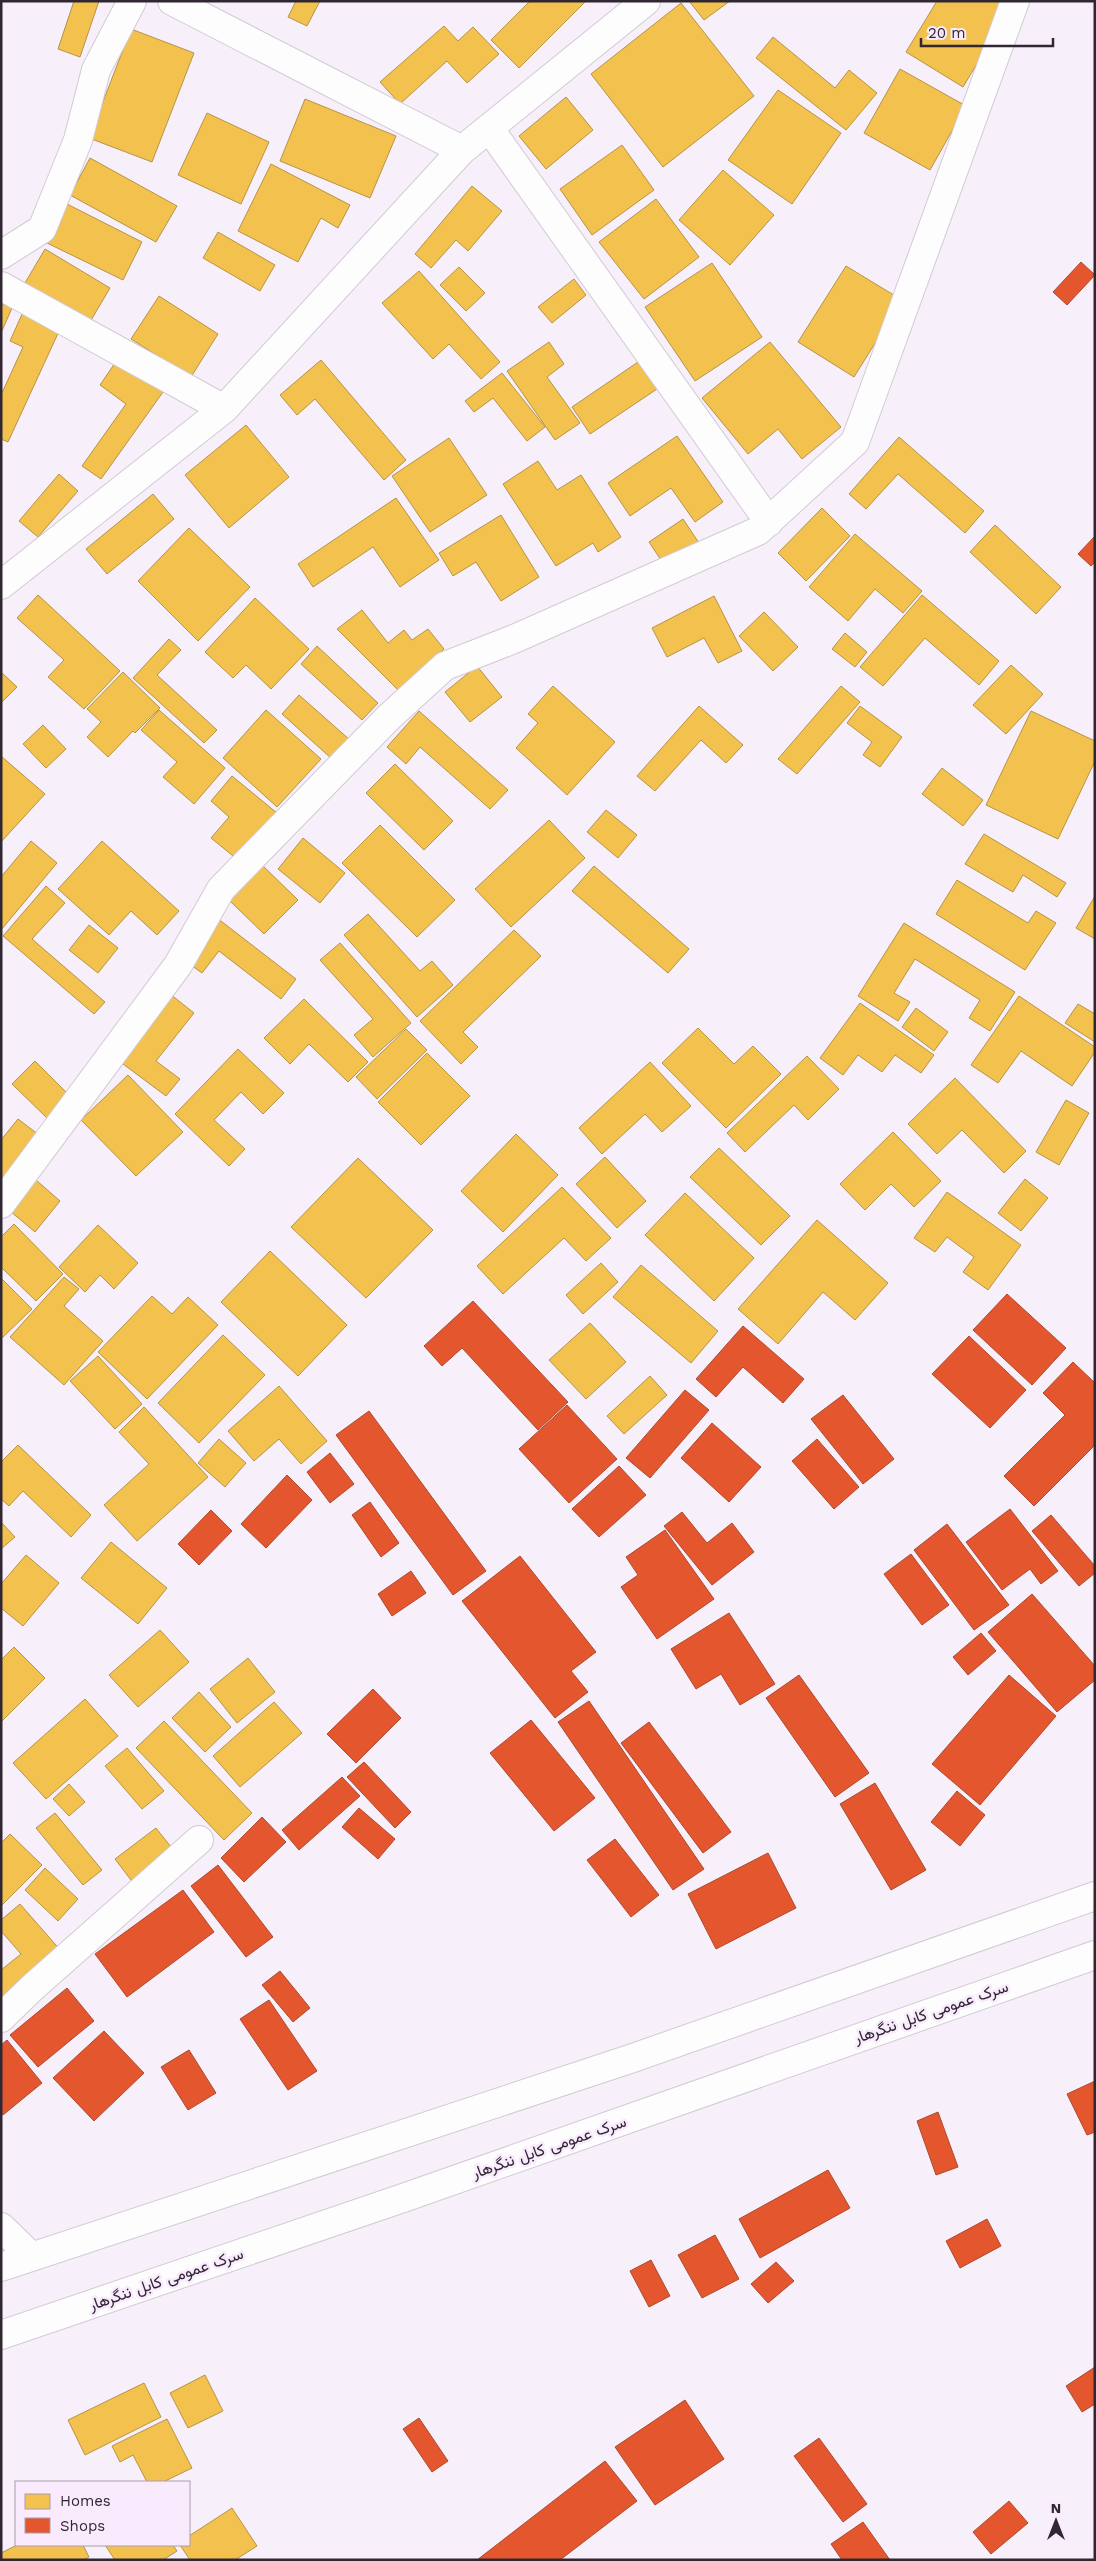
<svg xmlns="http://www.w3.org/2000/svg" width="1096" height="2561" font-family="'Work Sans',Vazirmatn,sans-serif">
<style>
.homes{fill:#f2c14e;stroke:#b89346}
.shops{fill:#e4572e;stroke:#ae492f}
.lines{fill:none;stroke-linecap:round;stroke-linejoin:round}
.minor-casing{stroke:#d2cad4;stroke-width:30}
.trunk-casing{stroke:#d2cad4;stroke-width:30}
.minor{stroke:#fefdfe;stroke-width:28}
.trunk{stroke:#fefdfe;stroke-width:28}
.labels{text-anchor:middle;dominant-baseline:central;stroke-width:5;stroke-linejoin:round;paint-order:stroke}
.street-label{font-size:16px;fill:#302732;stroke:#f9ebfd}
</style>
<rect width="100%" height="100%" fill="#f7eff9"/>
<path class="homes" d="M74,1h25l-19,56 -22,-8z
M296,1h24l-13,25 -19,-9z
M530,1h56l-67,67 -28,-28z
M689,1h41l-26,19z
M937,1h60l13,8 -47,78 -57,-35z
M681,3l73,93 -91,71 -72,-93z
M444,26l14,15 15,-14 26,27 -32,29 -20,-22 -47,43 -20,-22z
M131,29l63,24 -42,109 -63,-24z
M773,37l62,51 14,-18 28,23 -31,37 -90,-72z
M900,69l66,37 -36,64 -66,-37z
M778,90l63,43 -49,71 -64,-44z
M566,97l27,33 -47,39 -27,-33z
M305,99l91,37 -26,62 -90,-37z
M207,113l62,29 -28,62 -63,-29z
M622,145l32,45 -62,45 -32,-46z
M90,158l87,48 -21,36 -86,-47z
M271,164l79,41 -12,23 -17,-10 -23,44 -60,-31z
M723,170l51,45 -44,50 -51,-45z
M472,186l30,25 -34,40 -12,-11 -25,28 -16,-14z
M656,199l43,58 -55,42 -45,-57z
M67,204l75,38 -19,38 -76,-37z
M218,232l57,33 -15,26 -57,-33z
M45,249l65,39 -23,39 -65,-39z
M712,263l50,74 -67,44 -50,-74z
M846,266l56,34 -48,77 -56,-35z
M459,267l26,26 -19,18 -26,-26z
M419,271l81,91 -19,17 -32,-35 -16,15 -51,-56z
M574,279l12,16 -34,28 -14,-16z
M159,296l59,38 -27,43 -60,-38z
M1,303l11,5 -11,25z
M23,312l37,17 -52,113 -7,-3v-44l22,-48 -13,-6z
M549,342l15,22 -17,13 33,46 -25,17 -48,-69z
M770,342l71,85 -39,32 -24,-30 -30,25 -46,-56z
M117,360l46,32 -62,87 -19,-13 44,-62 -26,-19z
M321,360l85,100 -22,20 -69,-81 -18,16 -17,-20z
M638,362l19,27 -67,45 -18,-27z
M502,373l43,54 -18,14 -34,-43 -19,14 -9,-11z
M246,425l43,52 -60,51 -44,-53z
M677,436l46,66 -28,20 -24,-34 -41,28 -22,-33z
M899,437l85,74 -19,22 -67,-59 -32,35 -17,-15z
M449,438l38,57 -57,37 -38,-56z
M538,461l19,29 24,-15 40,62 -23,15 -5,-9 -37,23 -53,-82z
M59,474l19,17 -40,46 -19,-16z
M153,494l21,25 -67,55 -21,-25z
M396,498l43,62 -39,27 -27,-40 -60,40 -15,-23z
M822,508l28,28 -44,45 -28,-28z
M501,515l38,62 -38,24 -25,-39 -23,14 -14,-23z
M683,519l16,24 -34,23 -16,-24z
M995,525l66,62 -25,27 -66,-62z
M189,528l61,59 -52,54 -60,-60z
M855,534l67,57 -19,22 -28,-24 -27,32 -39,-34z
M38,595l82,76 -36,38 -36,-32 16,-17 -47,-42z
M922,595l77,66 -20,24 -54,-47 -42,48 -23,-19z
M714,596l28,55 -24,12 -14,-25 -37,19 -15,-29z
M255,598l54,51 -38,40 -25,-24 -13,13 -28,-26z
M362,610l26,33 16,-13 8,10 16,-11 16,20 -46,41 -61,-61z
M764,612l34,35 -25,24 -34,-35z
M845,633l22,19 -12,15 -23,-18z
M169,639l12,11 -24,25 60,55 -13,13 -71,-65z
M317,646l61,57 -16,17 -61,-56z
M1011,665l32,29 -37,40 -33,-29z
M477,666l25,31 -32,25 -25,-30z
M1,672l16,15 -16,16z
M123,672l37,36 -25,25 -2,-2 -25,26 -21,-20 14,-15 -14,-13z
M553,686l62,56 -48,53 -51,-47 22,-25 -10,-9z
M841,686l19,16 -63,72 -19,-15z
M299,695l51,45 -18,19 -50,-45z
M699,706l44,39 -17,18 -25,-23 -46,51 -18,-15z
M860,706l42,31 -22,30 -17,-12 9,-13 -25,-19z
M159,710l66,58 -31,36 -31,-27 14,-15 -36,-32z
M266,710l55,49 -44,48 -54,-49z
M419,711l89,79 -18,19 -70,-62 -14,17 -19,-17z
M1031,711l64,30v20l-37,78 -72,-34z
M43,725l23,24 -20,19 -23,-24z
M1,756l44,38 -44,48z
M395,764l58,57 -29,29 -58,-57z
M942,768l41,32 -20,26 -41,-32z
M232,776l45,37 -39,47 -27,-22 18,-21 -18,-16z
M606,810l31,25 -19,23 -31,-26z
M549,820l36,38 -74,69 -36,-38z
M380,825l75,75 -38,37 -75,-74z
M984,834l82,49 -9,14 -34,-22 -10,17 -48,-28z
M303,838l42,35 -25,30 -42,-34z
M31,841l26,22 -56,67v-53z
M102,841l77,70 -22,24 -26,-24 -22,24 -51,-46z
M262,865l36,35 -34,34 -35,-34z
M594,866l95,83 -21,24 -96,-82z
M957,880l71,43 8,-12 20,12 -31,47 -89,-56z
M46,886l19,17 -33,36 73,63 -11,12 -91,-78z
M1095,896v43l-19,-11z
M368,914l52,57 12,-10 21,24 -36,32 -73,-82z
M217,918l79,61 -15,20 -62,-48 -17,22 -18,-13z
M904,923l111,69 -25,39 -21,-13 11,-18 -65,-41 -21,34 16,9 -12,19 -40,-25z
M89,925l29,23 -20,25 -29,-23z
M514,930l27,26 -78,76 15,15 -17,17 -41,-43z
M340,943l71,80 -38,34 -19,-22 19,-16 -53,-59z
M170,994l24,19 -38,48 24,18 -14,17 -47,-35z
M1019,996l76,51v5l-23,34 -51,-35 -23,32 -27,-18z
M304,999l64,63 -20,20 -39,-38 -19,20 -26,-26z
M860,1003l74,52 -13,18 -26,-18 -13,17 -24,-17 -15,20 -23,-17z
M1078,1004l17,10v28l-30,-19z
M916,1008l32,24 -14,19 -32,-24z
M698,1028l36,36 19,-18 28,28 -55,54 -64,-65z
M406,1029l21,21 -50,49 -21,-22z
M238,1049l46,44 -21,21 -22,-22 -27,28 31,29 -16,17 -54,-52z
M427,1053l43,43 -49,49 -43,-43z
M807,1056l32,33 -31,31 -14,-15 -49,47 -18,-19z
M35,1061l36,36 -23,22 -36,-35z
M650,1062l41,44 -29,26 -17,-18 -43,40 -23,-26z
M128,1075l55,57 -47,44 -55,-56z
M955,1078l71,73 -22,22 -42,-43 -25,24 -29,-30z
M1066,1100l23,13 -30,52 -23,-13z
M18,1119l25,19 -42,53v-51z
M893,1132l48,49 -27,26 -23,-23 -26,26 -25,-26z
M516,1134l42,41 -55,57 -42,-41z
M719,1148l71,68 -29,29 -71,-68z
M605,1157l41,44 -29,27 -41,-44z
M358,1158l75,72 -67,68 -75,-71z
M1025,1179l23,19 -27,33 -23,-18z
M36,1180l24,21 -25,31 -25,-21z
M562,1187l49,51 -25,23 -22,-23 -61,56 -26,-28z
M947,1192l74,53 -33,45 -25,-18 11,-15 -27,-20 -12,15 -21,-14z
M685,1193l69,65 -40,43 -69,-66z
M817,1220l71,63 -33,37 -32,-28 -45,52 -40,-35z
M14,1224l49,50 -27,27 -35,-34v-30z
M98,1225l40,38 -24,26 -14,-14 -15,17 -26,-25z
M270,1251l77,74 -49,51 -77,-74z
M601,1263l17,19 -35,32 -17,-19z
M641,1265l77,66 -27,32 -78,-66z
M64,1277l15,12 -15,17 39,35 -39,44 -54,-48z
M1,1278l31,31 -31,30z
M152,1296l20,18 16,-17 30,28 -71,74 -49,-47z
M590,1323l36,39 -40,37 -37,-39z
M223,1335l42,40 -66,68 -41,-40z
M98,1356l44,48 -27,25 -45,-48z
M650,1376l17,19 -43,39 -17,-18z
M279,1386l48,55 -26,23 -22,-25 -25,22 -26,-30z
M144,1407l64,70 -71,64 -33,-36 45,-41 -30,-32z
M219,1439l27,24 -21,24 -27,-24z
M18,1445l73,70 -20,22 -48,-46 -14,15 -8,-7v-37z
M1,1522l14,15 -14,12z
M111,1542l56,46 -29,36 -57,-46z
M26,1555l33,28 -36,43 -22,-18v-24z
M160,1630l29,32 -51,45 -29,-32z
M14,1647l31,31 -44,44v-62z
M248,1658l27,34 -38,31 -27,-34z
M199,1692l32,35 -26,25 -33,-34z
M85,1699l33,37 -72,63 -33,-36z
M274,1702l28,31 -62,54 -27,-31z
M164,1721l88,92 -28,27 -88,-92z
M127,1748l37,43 -22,18 -37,-43z
M69,1784l16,18 -16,14 -16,-17z
M55,1813l47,57 -19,15 -47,-57z
M156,1828l19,24 -41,32 -19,-25z
M10,1834l32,31 -41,41v-63z
M45,1868l33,31 -20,22 -33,-31z
M20,1904l42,48 -58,49 -3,-3v-28l20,-16 -20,-23v-11z
M205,2375l18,36 -35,17 -18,-35z
M144,2383l17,34 -76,38 -17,-35z
M167,2419l25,49 -29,14h-16l-14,-27 -13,7 -8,-16z
M232,2508l25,38 -22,14h-45l-10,-15h9v-9z
M17,2545h66l6,12 -6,3h-82v-7z
M105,2545h68l4,6 -14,9h-48z"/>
<path class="shops" d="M1081,262l14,13 -28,30 -14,-13z
M1095,536v26l-4,4 -13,-12z
M1007,1294l59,54 -34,37 -59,-55z
M473,1301l95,101 -30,28 -76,-82 -20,18 -18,-20z
M743,1326l61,53 -21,24 -40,-36 -27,30 -20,-18z
M969,1336l57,54 -36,38 -58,-54z
M1073,1362l22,21v62l-61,61 -30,-30 61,-61 -22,-22z
M685,1390l24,20 -59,68 -24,-20z
M843,1395l51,64 -31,25 -52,-65z
M567,1405l50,54 -48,44 -50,-54z
M369,1411l117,160 -33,24 -117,-160z
M712,1423l49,44 -32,35 -48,-44z
M817,1439l42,48 -25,22 -42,-48z
M330,1453l24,31 -24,19 -23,-31z
M619,1466l27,29 -47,42 -27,-28z
M287,1475l25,25 -46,48 -25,-24z
M370,1502l29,41 -18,14 -29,-42z
M1010,1509l48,62 -17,13 -11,-15 -28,21 -36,-48z
M211,1510l21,21 -33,34 -21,-21z
M682,1512l25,31 25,-20 22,29 -42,33 -48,-59z
M1051,1515l44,51v7l-16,13 -47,-55z
M947,1524l62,81 -35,25 -60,-80z
M665,1530l49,69 -57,40 -36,-52 17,-12 -12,-18z
M911,1554l38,51 -27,20 -38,-51z
M520,1556l76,96 -25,19 17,21 -33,26 -93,-117z
M411,1571l15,22 -34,23 -14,-22z
M1032,1594l63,72v14l-38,32 -69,-80z
M729,1613l46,71 -35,21 -19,-31 -25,15 -25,-40z
M981,1633l15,18 -28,24 -15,-18z
M799,1675l70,98 -34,24 -69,-99z
M1009,1675l47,41 -76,89 -48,-41z
M373,1689l28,29 -45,45 -29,-29z
M589,1701l115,168 -31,21 -115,-168z
M531,1720l64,78 -41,33 -64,-78z
M649,1722l82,110 -28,21 -82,-110z
M364,1762l47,50 -16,16 -48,-51z
M342,1777l18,19 -61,54 -17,-20z
M875,1783l51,87 -35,20 -51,-86z
M957,1791l28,24 -25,31 -29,-24z
M359,1808l36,31 -17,20 -36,-32z
M262,1817l24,25 -42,40 -23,-24z
M615,1839l44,56 -28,22 -44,-57z
M768,1853l28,55 -80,41 -28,-55z
M218,1865l55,72 -27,20 -55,-71z
M183,1890l31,42 -87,65 -32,-43z
M280,1971l30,37 -17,14 -31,-37z
M67,1988l27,33 -56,46 -28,-32z
M269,2000l48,71 -29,19 -48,-71z
M104,2031l40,42 -50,48 -41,-43z
M7,2040l35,43 -39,32 -2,-3v-67z
M189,2050l27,43 -28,17 -27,-43z
M1095,2081v51l-8,3 -20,-41z
M938,2112l20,55 -22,8 -19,-54z
M828,2170l22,38 -90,50 -21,-39z
M987,2219l14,27 -41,22 -14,-27z
M715,2235l24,44 -37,19 -24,-43z
M651,2260l19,36 -21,11 -19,-36z
M776,2262l18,19 -26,22 -17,-19z
M1095,2367v37l-13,8 -16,-26z
M685,2400l39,59 -69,46 -40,-58z
M419,2418l29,43 -16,11 -29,-43z
M819,2438l48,66 -24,18 -49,-66z
M605,2461l32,40 -77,59h-83z
M1009,2501l19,22 -37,31 -18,-22z
M863,2522l27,38h-48l-11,-16z"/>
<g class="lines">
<defs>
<path id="minor" d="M172,1l290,149
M489,128l280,394
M1,255l41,-26 36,-89 18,-70 36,-69
M1,286l223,123
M1,585l223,-176 238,-259 184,-149
M1,1204l177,-239 43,-76 168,-172 56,-51 69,-27 244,-108 97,-89 160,-441
M1,2018l32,-31 166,-147
M1,2227l30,29"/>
<path id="trunk" d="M1,2267l629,-208 465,-163
M1,2335l405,-138 689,-242"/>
</defs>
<use href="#minor" class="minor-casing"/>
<use href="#trunk" class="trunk-casing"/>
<use href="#minor" class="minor"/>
<use href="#trunk" class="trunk"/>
</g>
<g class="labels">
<g class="street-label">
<text transform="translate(931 2012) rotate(-19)">سرک عمومی کابل ننگرهار</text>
<text transform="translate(549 2147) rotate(-19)">سرک عمومی کابل ننگرهار</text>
<text transform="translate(166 2279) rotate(-19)">سرک عمومی کابل ننگرهار</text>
</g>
</g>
<rect width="1096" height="2561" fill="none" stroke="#302732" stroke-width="5"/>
<rect x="15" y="2481" width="175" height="65" fill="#f9ebfd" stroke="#a99dac"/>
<rect x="25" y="2494" width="25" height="15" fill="#f2c14e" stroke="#a99dac"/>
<text x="60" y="2506" font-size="15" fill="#302732">Homes</text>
<rect x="25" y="2518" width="25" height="15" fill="#e4572e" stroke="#a99dac"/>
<text x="60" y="2531" font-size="15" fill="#302732">Shops</text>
<g transform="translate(1056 2521)" stroke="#f9ebfd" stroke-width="4" paint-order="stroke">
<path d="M0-4L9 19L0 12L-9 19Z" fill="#302732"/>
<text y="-8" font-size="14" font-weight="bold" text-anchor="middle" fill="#302732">N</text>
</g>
<path d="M921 38v8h132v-8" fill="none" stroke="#302732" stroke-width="2.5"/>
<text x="928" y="38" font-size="15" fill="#302732" stroke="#f9ebfd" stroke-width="4" paint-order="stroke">20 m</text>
</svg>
